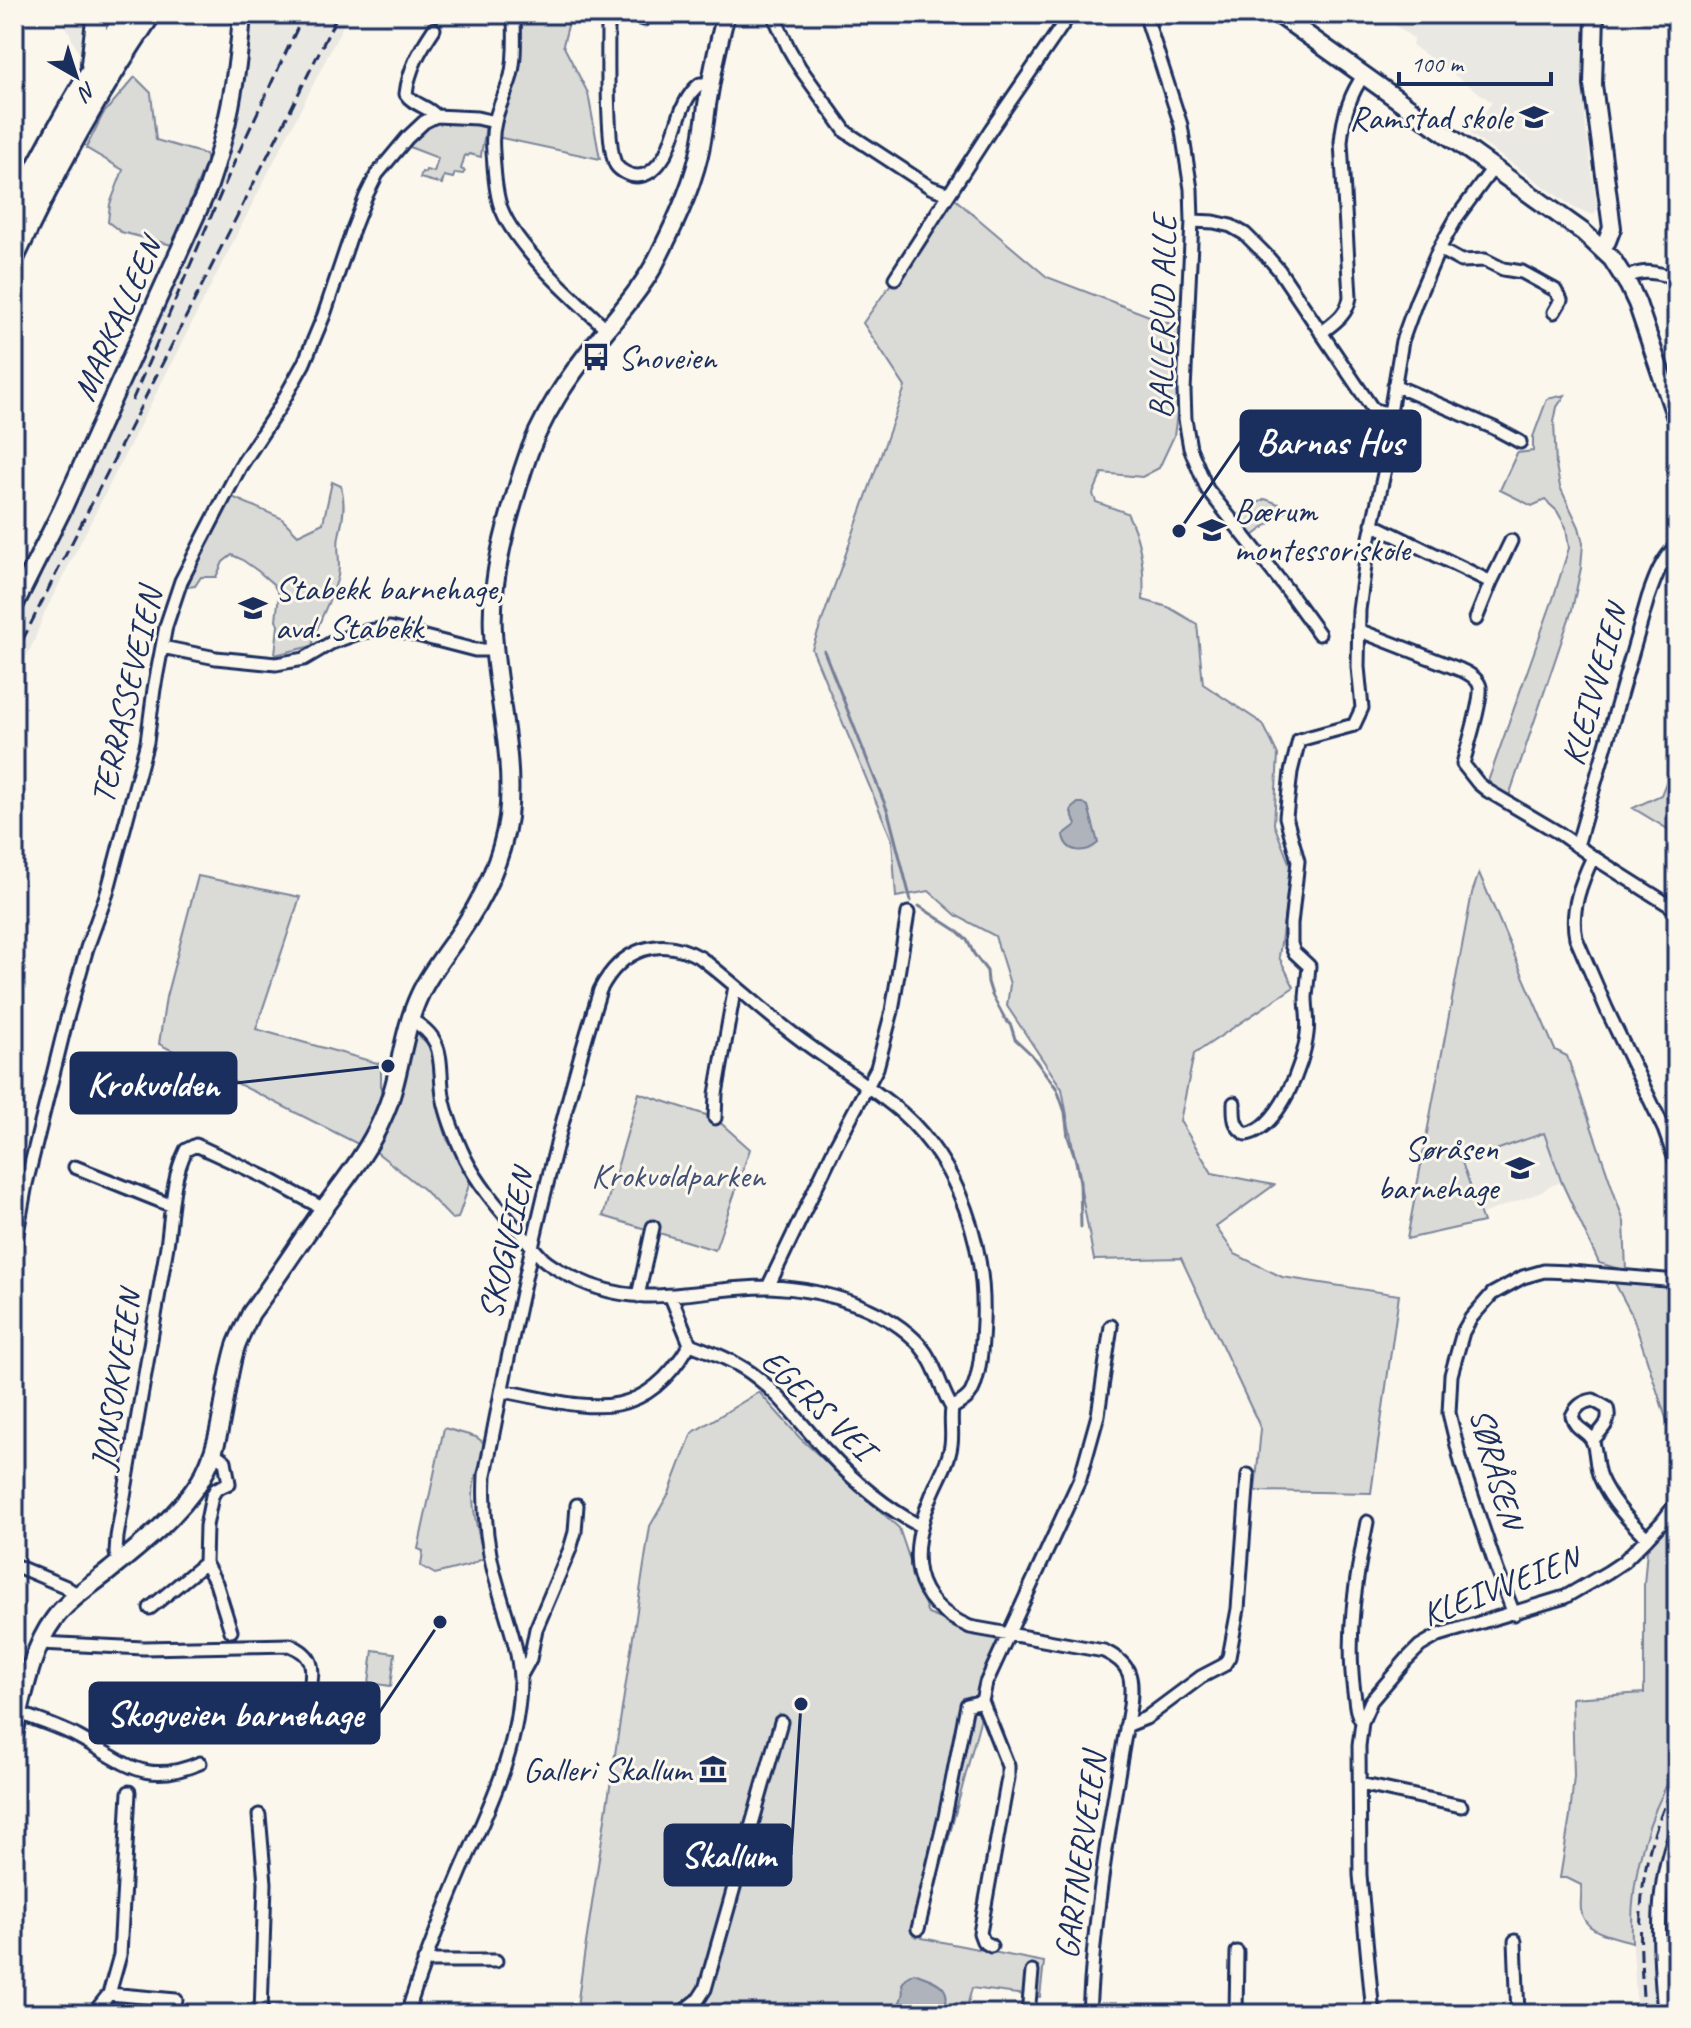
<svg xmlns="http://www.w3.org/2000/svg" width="1691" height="2028" font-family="Caveat,sans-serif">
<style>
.built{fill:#eae8e2}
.green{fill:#dadad7;stroke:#7a849a;stroke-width:2}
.water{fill:#afb3bb;stroke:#747e96;stroke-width:2}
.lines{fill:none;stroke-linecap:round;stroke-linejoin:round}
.stream{stroke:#747e96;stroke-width:3}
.street-casing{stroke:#1b2f5e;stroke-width:17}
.secondary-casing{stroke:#1b2f5e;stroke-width:22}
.highway-casing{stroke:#1b2f5e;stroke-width:26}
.street{stroke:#fbf7ec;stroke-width:11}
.secondary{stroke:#fbf7ec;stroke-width:16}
.highway{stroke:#fbf7ec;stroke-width:20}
.rail{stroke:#1b2f5e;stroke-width:3;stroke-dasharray:12 6;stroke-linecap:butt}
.labels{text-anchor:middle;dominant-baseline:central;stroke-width:6;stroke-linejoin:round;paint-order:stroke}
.poi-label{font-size:34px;fill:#1b2f5e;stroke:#fbf7ec;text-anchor:end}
.street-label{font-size:34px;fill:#1b2f5e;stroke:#fbf7ec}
.park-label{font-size:34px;fill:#415176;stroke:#fbf7ec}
.leader{fill:none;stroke:#1b2f5e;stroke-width:3}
.callout-dot{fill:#1b2f5e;stroke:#fbf7ec;stroke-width:3}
.callout{fill:#1b2f5e;stroke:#1b2f5e;stroke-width:3}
.callout-label{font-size:36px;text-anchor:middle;font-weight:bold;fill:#fff}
</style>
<rect width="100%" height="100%" fill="#fbf7ec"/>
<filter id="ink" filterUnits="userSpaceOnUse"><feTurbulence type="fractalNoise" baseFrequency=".0125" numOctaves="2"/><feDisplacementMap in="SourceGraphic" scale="16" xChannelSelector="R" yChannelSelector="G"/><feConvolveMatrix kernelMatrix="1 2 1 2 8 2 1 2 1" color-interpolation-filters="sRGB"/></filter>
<g filter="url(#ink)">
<path class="built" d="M59,14h49l-29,39z
M254,14h95l-305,600 -10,27 -20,41v-61l203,-439 17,-49 8,-33z
M1402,14h181l-1,66 4,50 10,70 1,9 -3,6 -18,-6 -106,-75 22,-32 -80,-57 2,-6 -20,-15z
M1544,1134l17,48 -13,5 -6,5 -60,22 -18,-52z
M1677,1767v43l-15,41 -9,52 -1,36 4,75h-19l-5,-82 3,-49 13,-55 10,-26z"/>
<path class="green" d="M521,14h50l-8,31 25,48 12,66 -103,-22 20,-60 5,-47z
M135,77l16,16 5,47 49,14 2,7 -35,84 -51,-13 -13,-10 2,-18 13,-34 -37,-22 17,-34z
M440,120l31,2 14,4c1,10 -4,22 -4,31l-12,-3 -1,2 -3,-1 -4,14 4,2 -2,3 -8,-1 -2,5 -9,-2 -2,8 -22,-6 2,-6 3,1 1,-3 8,2 4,-14 -26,-10 -5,-4 17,-17z
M949,194l98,83 139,53 -1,24 -11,82 -15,32 -17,9 -40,-4 -9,21 3,8 31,11c14,27 18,57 16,87l25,7 29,17 6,60 60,40 15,31 -4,69 17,44 -12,89 15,30 -100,67 -14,67 32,52 62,12 -58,42 19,27 47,23 117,18 -28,198 -116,-2 6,-62 -80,-171 -87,2 -32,-171 -55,-83 3,-22 -15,-48 -38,-20 -28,-25 -33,6 -4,-57 -80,-191 93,-262 -42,-64 32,-45z
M1565,395l-8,12 -3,15 2,43 4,22 19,40 4,16 -2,25 -9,42 -64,189 -22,-12 67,-188 16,-51 -3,-21 -9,-16 -12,-11 -13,6 -32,-16 17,-37 16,-2v-14l14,-38z
M332,482l9,4c5,17 2,34 -2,50 -3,14 3,29 -2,44 -7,23 -20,42 -25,66l-37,9 3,-30 -2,-5 3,-26 -6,-10 -15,-13 -17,-12 -9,-4 -9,7 -7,15h-15l-6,9 -8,1 22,-54 21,-37 51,22 17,17 25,-12z
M1265,499l25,9 -37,28 -17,-20z
M1677,755v75l-6,1 -38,-23 28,-13z
M1479,873l76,177 12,6 57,166 2,49 -27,-8 -37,-80 -18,-50 -82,29 21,60 -76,17 65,-346z
M198,876l102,21 -44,132 125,35v38l-15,46 -207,-104 7,-47z
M409,1019l12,19 11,9 3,13v19l4,32 8,28 24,40 -13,39 -6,1 -29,-30 -48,-38 23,-44 10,-46z
M639,1093l76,25 35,31 -35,101 -112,-34z
M1611,1276l66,5v171l-44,-135z
M759,1392l41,46 99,90 29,86 74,28 -19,30 -6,18 4,27 -59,221 122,24 -4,35 -68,-9 -7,26h-389l8,-58 66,-430 19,-33 23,-60z
M444,1428l32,9 7,5c5,20 -4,20 -8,37 -6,25 4,54 9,79l-14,7 -35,9 -14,-8 2,-15 -5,-2z
M1677,1510v257c-32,53 -47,113 -45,175 -18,-6 -48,-8 -51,-32 -1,-8 1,-16 0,-25l-14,-7h-7l10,-62 4,-40 -2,-78 72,-5v-108l3,-36z
M373,1650l22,3 -4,33 -22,-3z"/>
<path class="water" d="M1078,803h5l5,3 10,37c-12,11 -32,11 -35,-8l13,-10 -5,-13 1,-4z
M914,1973c22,8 42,13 28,41h-53l5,-8h4c4,-8 6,-13 4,-22l5,-7z"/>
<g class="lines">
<path class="stream" d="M824,651l64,161 23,89
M919,906l37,24 11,10 7,14 13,17 1,11 4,13 12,22 7,9 4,13 16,15 26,35 8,23 3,25 8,23 4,19 1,48"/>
<defs>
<path id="street" d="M514,14c0,20 2,42 -3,62 -4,16 -13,30 -16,46 -4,15 -2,29 -1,44 1,14 2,29 7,42 15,40 74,92 106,121
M621,14l-10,3 -3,7c0,24 -2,125 8,141 4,6 14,11 21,11 13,0 22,-11 28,-21 12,-22 14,-55 35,-71h11
M625,14l19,5
M773,14l16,35 11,19 46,64 84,55 19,7
M1145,14l36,111 10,64 1,32 -8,170 1,28 5,29 17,41 81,102 31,43
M434,29c-14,21 -25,39 -28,65 7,11 22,12 30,22
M1192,221l22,1 17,4 14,8 21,21 13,15 93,138 5,3 13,2
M1439,249l22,12 24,-1 18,9 19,3 33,18 6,10 -7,12
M895,278l96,-149 79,-115
M1625,278c21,-10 30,-5 52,0
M1321,333c14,-11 26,-18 29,-36l-9,-155c2,-24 8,-47 23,-67
M1394,385l100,43 26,14
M1372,524l119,58 -15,37
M1491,582l20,-41
M1358,630l103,40c7,3 17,8 19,17 2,14 -13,61 -17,77l15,19 10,8 71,42 34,24 84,53
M162,647l54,11 60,6 28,-5 27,-16 30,-11 29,-4 85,22h19
M1577,846l71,-248c7,-20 13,-38 29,-53
M1593,857c-12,25 -23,53 -17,81l31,72 57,119 13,36
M409,1019c38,19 29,42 34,77 4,22 13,43 22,62 13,26 32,48 50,69 10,10 18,22 28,32 9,8 20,13 31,19 70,35 125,8 196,9 31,1 60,7 89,18 22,9 44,21 60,39 18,21 20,42 33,64
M1234,1103c0,14 -1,23 12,31 33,-5 58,-71 61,-100 2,-13 -1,-25 -1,-37 1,-11 2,-21 3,-31l-15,-14 -3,-8v-20l7,-63 -12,-44 5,-45 8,-32 55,-15 8,-17 -4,-41 1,-57 8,-59 18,-82 5,-56 12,-72 14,-39 23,-53 18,-32 36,-49
M715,1118l1,-24 19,-108
M75,1167l95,38
M14,1250l12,-66 40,-162 21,-74 20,-55 40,-151 7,-53 12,-63 15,-45 59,-114 39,-59 25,-45 20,-48 29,-86 13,-33 11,-22 30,-36 17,-16 12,-6 41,2 18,4
M768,1287l68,-142 41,-77 15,-57 16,-98
M638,1296l15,-69
M671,1297l19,47
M690,1344c21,8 43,16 61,29 31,22 51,53 77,80 26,28 58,55 92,73
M503,1391c82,15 136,39 187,-47
M1592,1441c9,-11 20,-18 15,-33l-14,-8c-11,2 -16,6 -21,16 4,15 14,13 20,24 5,11 3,26 8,37 10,24 29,44 47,61
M214,1453l11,8 4,22 -13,6 -4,7 -6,30 -1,37 11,20 15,48
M119,1563l-3,-10 1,-16 50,-291c5,-34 4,-65 19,-96l10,-5 71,33 57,31
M14,1565l50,21 14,9
M150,1608l55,-45
M1514,1614l-17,-44 -35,-104 -13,-53 2,-38 12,-43 8,-14 21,-24 31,-17 21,-6 26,1 107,9
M40,1643l104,5 146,-3c30,13 21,28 19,54
M520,1677l10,-18 6,-30 34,-80 5,-17 2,-27
M19,1713c20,8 41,14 59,24 47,25 66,50 122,26
M1362,1722c-7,-10 -6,-19 -8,-30 -8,-58 2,-114 13,-170
M1126,1726l20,-8 55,-41 23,-12 5,-8 9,-48 10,-134
M1360,1784l101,22
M259,1815l6,68 -4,131
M918,1929l27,-112 22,-112 15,-4
M1515,1941l3,73
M991,1946l-8,-5 -3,-8 28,-155v-12l-26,-65 4,-18 94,-204 18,-64 13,-89
M424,1961h72
M109,1994l67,6
M93,2014l16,-20 11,-39 9,-163
M407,2014c15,-49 34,-96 54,-143 27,-62 59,-123 59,-192 -1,-30 -13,-60 -21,-89 -12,-38 -16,-75 -14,-115 31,-163 66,-326 115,-485 21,-41 60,-56 101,-32 35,27 67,58 103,84 32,24 68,45 98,71 58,52 84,134 81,209 -1,21 -2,52 -12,71 -4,7 -13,11 -19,15 -2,14 1,25 -1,37 -2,18 -14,36 -20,52 -23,56 -22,104 39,130l134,24c28,13 29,27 26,55 -18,103 -36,203 -41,308
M680,2014l18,-14 7,-11 76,-267
M1028,2014l4,-42
M1236,2014l1,-62
M1373,2014l-13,-139 -1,-129 3,-24 9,-21 36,-42 13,-13 19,-11 126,-38 43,-25 15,-10 24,-24 15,-16 15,-20
M1664,2014c-5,-65 -11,-123 13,-185"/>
<path id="secondary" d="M1278,14l305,218 29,27 17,27 8,17 40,118
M1595,14l-2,71 19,143 -5,13 -6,7
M14,606l48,-96 146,-322c20,-57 30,-114 34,-174
M14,1734c9,-36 17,-85 40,-115 14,-19 36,-33 55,-48 32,-26 68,-54 91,-90 25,-41 22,-90 36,-135 4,-11 10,-22 15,-33 26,-35 49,-71 74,-106 21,-28 44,-57 58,-90 18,-39 18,-83 37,-123 9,-19 22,-36 35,-54 26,-37 47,-78 53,-123 7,-62 -12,-124 -15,-186 -3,-53 14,-110 30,-161 16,-53 48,-97 83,-140 17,-21 34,-40 47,-63 18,-35 37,-74 46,-112 4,-17 6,-33 8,-50 5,-31 11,-61 19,-91"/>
<path id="highway" d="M92,64l5,-44
M14,213c34,-69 71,-135 114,-199
M14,256c39,-84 84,-165 136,-242"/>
</defs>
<use href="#street" class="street-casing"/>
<use href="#secondary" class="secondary-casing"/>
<use href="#highway" class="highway-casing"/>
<use href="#street" class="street"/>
<use href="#secondary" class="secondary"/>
<use href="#highway" class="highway"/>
<path class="rail" d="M132,401l105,-245 67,-142
M14,657l263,-520 61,-123
M1644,2014c-5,-87 -11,-153 33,-233"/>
</g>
</g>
<defs>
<symbol id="school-bare" viewBox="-9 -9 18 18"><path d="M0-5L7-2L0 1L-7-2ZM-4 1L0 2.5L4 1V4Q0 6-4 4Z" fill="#1b2f5e" stroke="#fbf7ec" stroke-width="2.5" paint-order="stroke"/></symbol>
<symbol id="bus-bare" viewBox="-9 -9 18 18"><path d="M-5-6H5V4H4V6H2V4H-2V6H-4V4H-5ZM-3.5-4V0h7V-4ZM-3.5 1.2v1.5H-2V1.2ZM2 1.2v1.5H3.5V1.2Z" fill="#1b2f5e" stroke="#fbf7ec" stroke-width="2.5" paint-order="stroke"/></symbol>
<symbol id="museum-bare" viewBox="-9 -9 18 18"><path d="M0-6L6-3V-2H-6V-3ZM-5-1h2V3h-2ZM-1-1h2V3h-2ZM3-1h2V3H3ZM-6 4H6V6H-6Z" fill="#1b2f5e" stroke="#fbf7ec" stroke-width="2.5" paint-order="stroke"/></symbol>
</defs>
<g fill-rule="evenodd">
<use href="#school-bare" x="1514" y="97" width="40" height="40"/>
<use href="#bus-bare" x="576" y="337" width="40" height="40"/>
<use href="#school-bare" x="1192" y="510" width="40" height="40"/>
<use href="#school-bare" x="233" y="588" width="40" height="40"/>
<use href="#school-bare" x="1500" y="1148" width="40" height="40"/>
<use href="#museum-bare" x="693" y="1749" width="40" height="40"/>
</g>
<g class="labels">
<g class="poi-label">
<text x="1512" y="117">Ramstad skole</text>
<text x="618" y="357" text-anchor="start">Snoveien</text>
<text x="1234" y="510" text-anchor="start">Bærum<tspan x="1234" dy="39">montessoriskole</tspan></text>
<text x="275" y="588" text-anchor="start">Stabekk barnehage,<tspan x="275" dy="39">avd. Stabekk</tspan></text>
<text x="1498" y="1148">Søråsen<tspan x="1498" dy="39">barnehage</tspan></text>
<text x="691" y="1769">Galleri Skallum</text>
</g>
<g class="street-label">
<text transform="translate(1162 317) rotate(-89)">BALLERUD ALLE</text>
<text transform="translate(117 319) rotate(-66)">MARKALLEEN</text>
<text transform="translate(1594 685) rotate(-74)">KLEIVVEIEN</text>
<text transform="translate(126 696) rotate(-77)">TERRASSEVEIEN</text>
<text transform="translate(506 1244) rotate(-77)">SKOGVEIEN</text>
<text transform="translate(116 1380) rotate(-81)">JONSOKVEIEN</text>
<text transform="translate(818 1404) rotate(44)">EGERS VEI</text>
<text transform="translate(1497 1468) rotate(75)">SØRÅSEN</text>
<text transform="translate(1500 1586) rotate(-21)">KLEIVVEIEN</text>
<text transform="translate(1080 1856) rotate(-82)">GARTNERVEIEN</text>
</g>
<g class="park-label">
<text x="678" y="1175">Krokvoldparken</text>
</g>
</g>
<path class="leader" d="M1179 531L1241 441M388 1066L236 1083M440 1622L379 1713M801 1704L791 1855"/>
<g class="callout-dot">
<circle cx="1179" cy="531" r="8"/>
<circle cx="388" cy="1066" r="8"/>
<circle cx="440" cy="1622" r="8"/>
<circle cx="801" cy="1704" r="8"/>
</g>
<g class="callout">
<rect x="1241" y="411" width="179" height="60" rx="8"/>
<rect x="71" y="1053" width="165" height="60" rx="8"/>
<rect x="90" y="1683" width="289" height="60" rx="8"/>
<rect x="665" y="1825" width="126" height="60" rx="8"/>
</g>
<g class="callout-label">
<text x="1330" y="454">Barnas Hus</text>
<text x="153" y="1096">Krokvolden</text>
<text x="235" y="1726">Skogveien barnehage</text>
<text x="728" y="1867">Skallum</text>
</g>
<rect width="1691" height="2028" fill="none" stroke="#fbf7ec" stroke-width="48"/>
<rect x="24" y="24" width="1643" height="1980" fill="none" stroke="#1b2f5e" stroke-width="3" filter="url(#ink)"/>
<g transform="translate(76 76) rotate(141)" stroke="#fbf7ec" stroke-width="6" paint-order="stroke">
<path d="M0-6L14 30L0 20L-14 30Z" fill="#1b2f5e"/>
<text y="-12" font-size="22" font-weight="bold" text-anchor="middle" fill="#1b2f5e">N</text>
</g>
<path d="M1399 72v12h152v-12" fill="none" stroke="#1b2f5e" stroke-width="4"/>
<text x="1411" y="72" font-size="24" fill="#1b2f5e" stroke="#fbf7ec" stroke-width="6" paint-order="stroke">100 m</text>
</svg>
